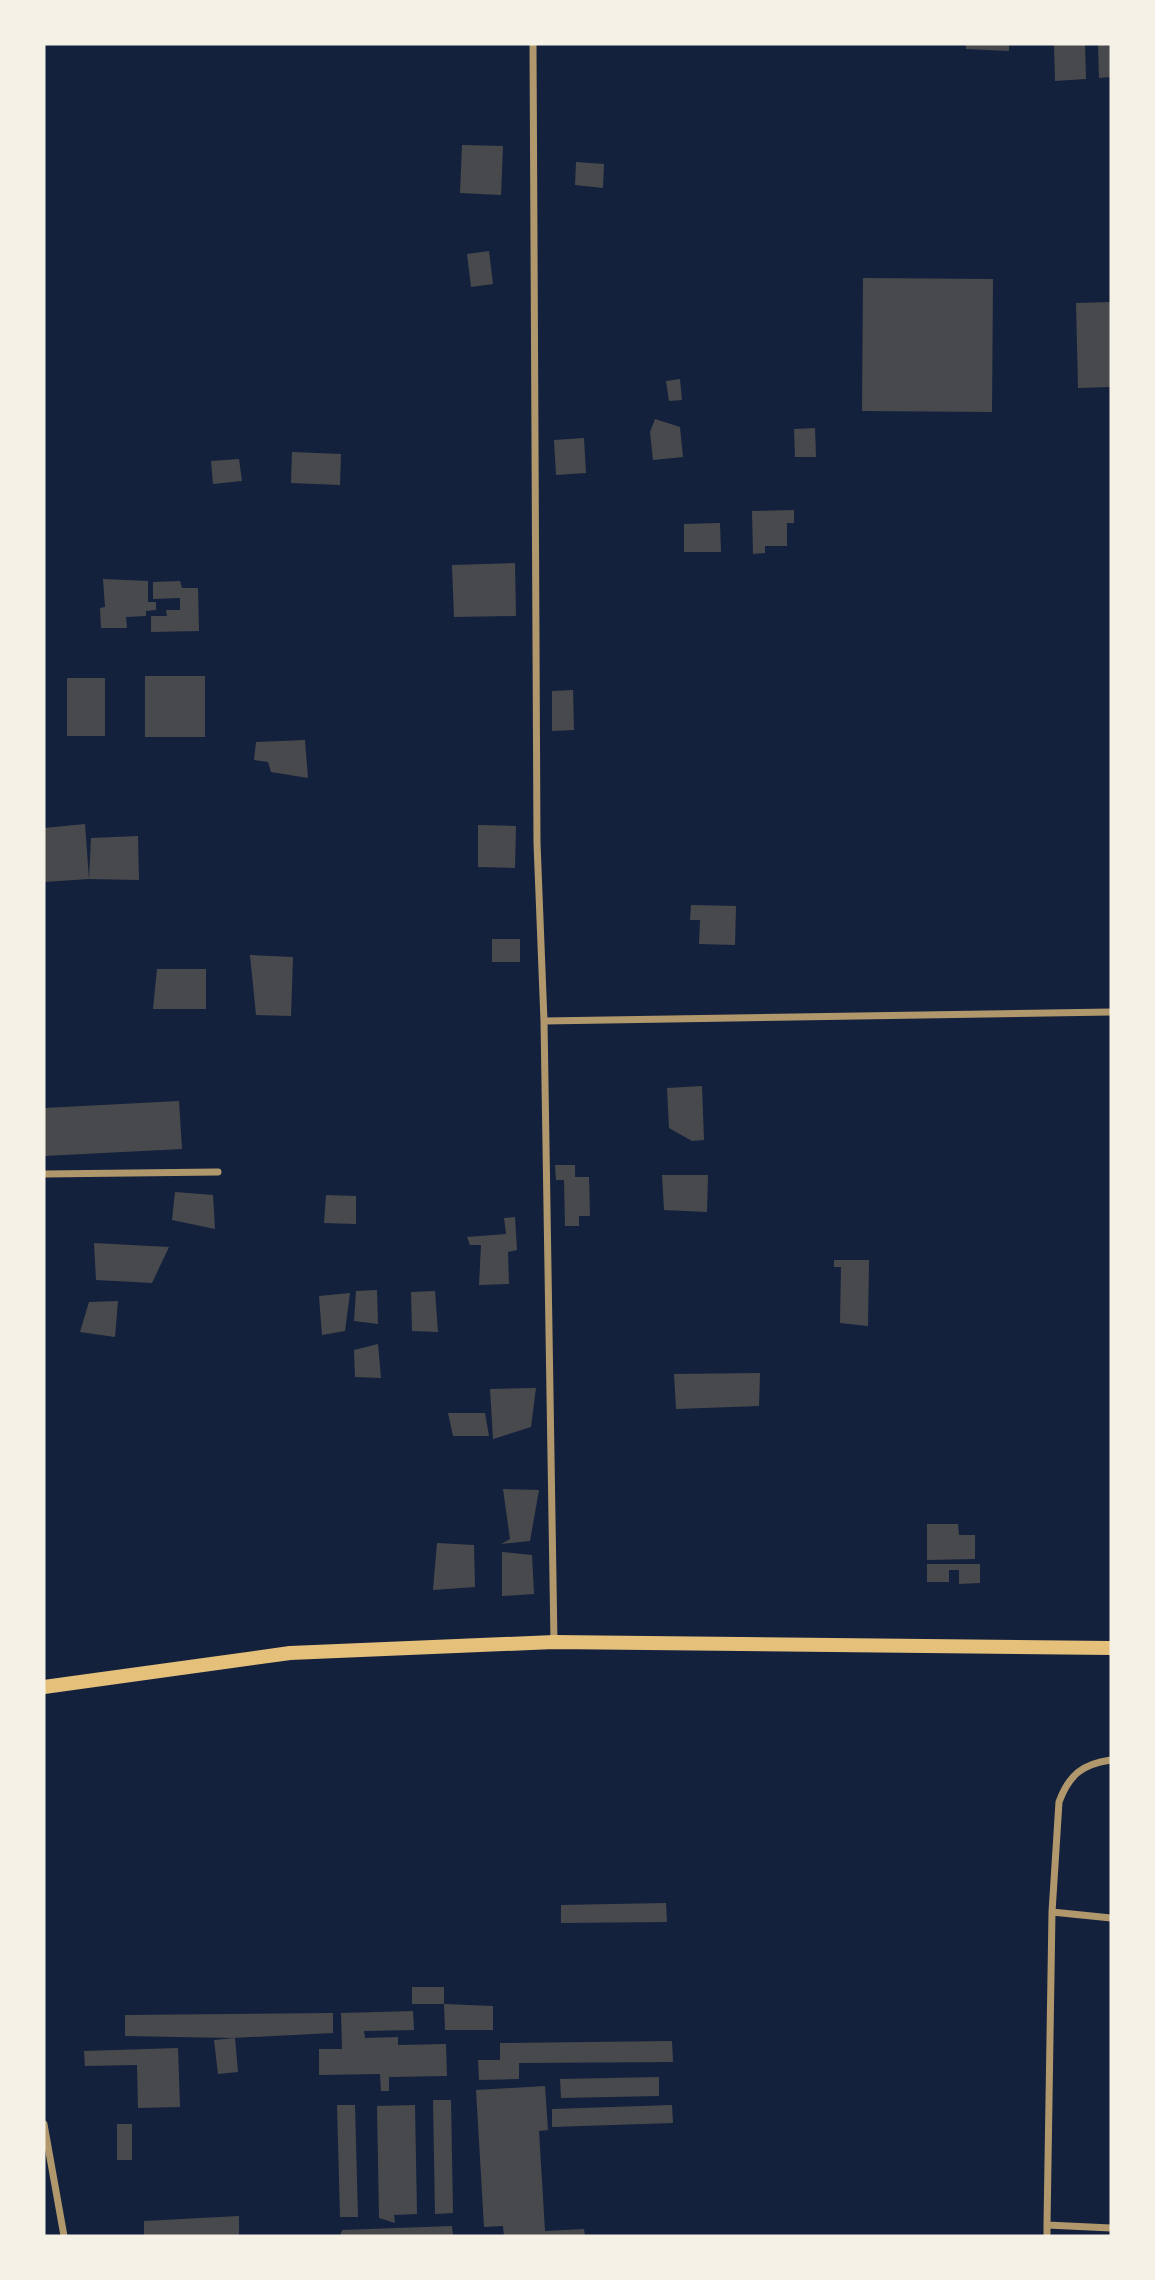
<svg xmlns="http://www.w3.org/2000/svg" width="1155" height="2280" font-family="'PT Sans Narrow',sans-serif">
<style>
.building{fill:#48494c}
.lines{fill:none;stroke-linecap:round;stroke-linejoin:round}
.minor{stroke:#b1986c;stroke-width:7}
.secondary{stroke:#e5c07b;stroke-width:14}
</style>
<rect width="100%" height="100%" fill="#14213d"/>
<path class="building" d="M966,44h43v7l-43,-2z
M1054,44h31l1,35 -31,2z
M1098,44h13v33l-12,1z
M462,145l41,1 -2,49 -41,-2z
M576,162l28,2 -1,24 -28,-3z
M489,251l4,33 -22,3 -4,-33z
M863,278l130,1 -1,133 -130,-1z
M1111,302v85l-33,1 -2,-85z
M680,379l2,21 -13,1 -3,-20z
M655,419l25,8 3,30 -30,3 -3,-28z
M815,428l1,29h-21l-1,-28z
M584,438l2,35 -30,2 -2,-35z
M292,452l49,2 -1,31 -49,-2z
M239,459l3,22 -29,3 -2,-23z
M794,510v13h-7v23h-22v7l-12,1 -1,-43z
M720,523l1,29h-37v-28z
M515,563l1,53 -62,1 -2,-52z
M103,579l45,2v21h8v8l-10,1v5l-20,1 1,11h-26l-1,-20 5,-1z
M180,581l2,7h16l1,43 -48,1v-16h16l-1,-6h14v-12l-27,1v-17z
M145,676h60v61h-60z
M67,678h38v58h-38z
M573,690l1,40 -22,1v-40z
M305,740l3,38 -37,-6 -3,-10 -14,-2 2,-18z
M85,824l4,55 -45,3v-54z
M478,825l38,1 -1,42 -37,-1z
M138,836l1,44 -50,-1 2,-41z
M691,905l45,1 -1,39 -36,-1 1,-24h-10z
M492,939h28v23h-28z
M250,955l43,2 -2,59 -35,-1z
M157,969h49v40h-53z
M702,1086l2,54 -12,1 -23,-13 -2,-40z
M179,1101l3,48 -138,7v-48z
M555,1165h20v12h14l1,39h-11v10h-14l-1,-46h-8z
M662,1175h46l-1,37 -43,-2z
M175,1192l38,3 2,34 -43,-9z
M326,1195l30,1v28l-32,-1z
M515,1217l2,33 -9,2 1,32 -30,1 2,-40h-11l-3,-8 39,-3 -2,-16z
M94,1243l75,4 -17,36 -56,-3z
M834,1260h35l-1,66 -28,-3 1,-56h-7z
M377,1290l1,34 -24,-3 2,-30z
M435,1291l3,41 -26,-1 -1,-39z
M350,1293l-5,38 -23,4 -3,-39z
M118,1301l-3,36 -35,-5 9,-30z
M378,1344l3,34 -26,-1 -1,-27z
M760,1373l-1,33 -83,3 -2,-35z
M536,1388l-5,39 -38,12 -3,-50z
M448,1413h37l4,23h-36z
M503,1489l36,1 -9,51 -29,3 9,-5z
M927,1524h31l1,11h16v24l-48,1z
M437,1543l37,2 1,42 -42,3z
M502,1552l30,3 2,39 -32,2z
M927,1564h53v19l-21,1v-14h-10v12h-22z
M666,1903l1,19 -106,1v-18z
M412,1987h32v17h-32z
M444,2004l49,2v24h-48z
M413,2011l1,19 -50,1 1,7 33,-1v8l48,-1 1,32 -58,1v14h-8l-1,-17 -61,1v-26h23l-1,-36z
M333,2013v20l-100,5 -108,-2v-21z
M235,2038l3,34 -20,2 -4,-34z
M672,2041l1,21 -154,1v16l-40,1 -1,-20h22v-17z
M178,2048l2,59 -42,1 -1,-43 -52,1 -1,-15z
M659,2077v19l-98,2 -1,-19z
M545,2086l3,44 -9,1 6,100 39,-2 1,7h-81l-1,-10 -19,1 -8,-137z
M433,2100h18l2,113 -18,1z
M337,2105h18l3,112h-18z
M415,2105l2,109 -23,1 1,8 -16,-5 -2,-112z
M672,2105l1,18 -121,4v-18z
M117,2124h15v36h-15z
M239,2216v20h-95v-15z
M452,2226l1,10h-113l2,-6z"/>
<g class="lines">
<path class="minor" d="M533,44l4,799 7,178 10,621
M544,1021l567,-9
M44,1174l174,-2
M1052,1912l59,6
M44,2124l20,112
M1047,2225l5,-313 7,-110c10,-27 23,-38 52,-42
M1047,2236v-11l64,3"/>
<path class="secondary" d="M44,1687l246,-34 264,-11 557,6"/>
</g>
<rect width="1155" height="2280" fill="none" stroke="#f6f1e7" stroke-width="91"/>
</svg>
